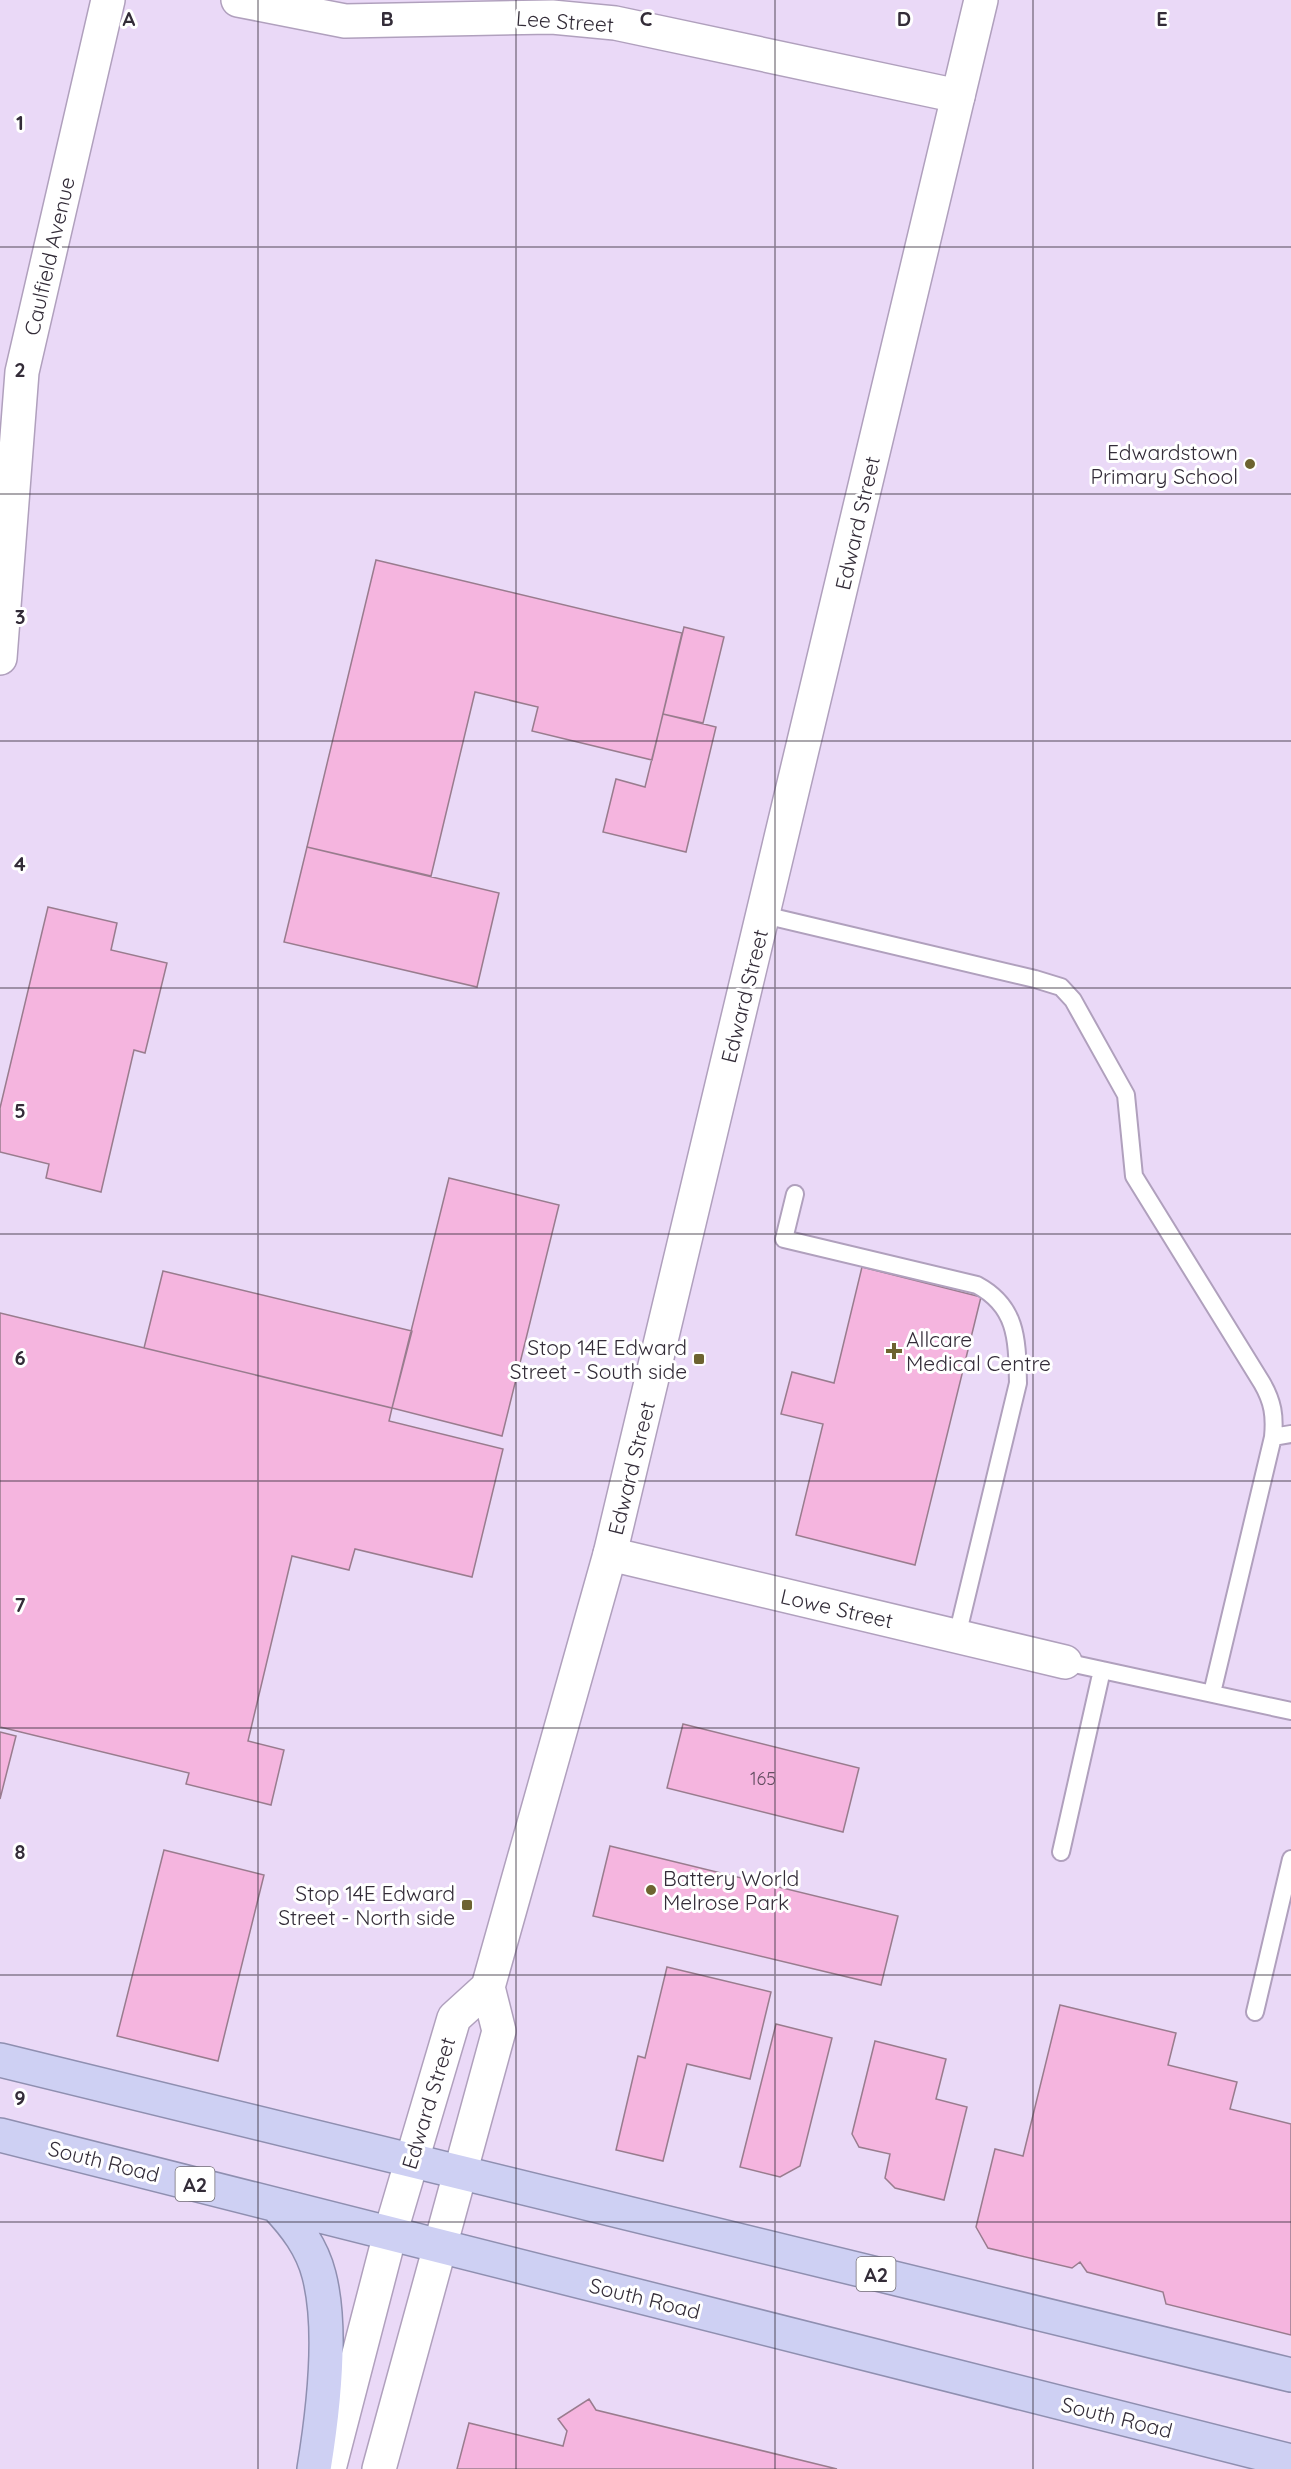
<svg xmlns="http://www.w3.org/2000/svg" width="1291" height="2469" font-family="Quicksand,sans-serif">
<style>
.building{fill:#f5b5df;stroke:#997c8e;stroke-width:1.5}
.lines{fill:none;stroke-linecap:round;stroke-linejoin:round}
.service-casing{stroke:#b0a0bd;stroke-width:20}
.minor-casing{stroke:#b0a0bd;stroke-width:36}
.tertiary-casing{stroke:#b0a0bd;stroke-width:36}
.trunk-casing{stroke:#8f8fb0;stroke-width:36}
.service{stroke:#fff;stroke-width:16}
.minor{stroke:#fff;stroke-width:33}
.tertiary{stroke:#fff;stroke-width:33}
.trunk{stroke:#ced0f3;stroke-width:33}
.grid{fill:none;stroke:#332c38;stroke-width:1.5;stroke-opacity:0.55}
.poi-dot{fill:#6d6330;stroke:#fff;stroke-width:2}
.labels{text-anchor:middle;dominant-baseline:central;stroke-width:6;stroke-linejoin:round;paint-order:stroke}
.number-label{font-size:18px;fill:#644e62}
.shield{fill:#fff;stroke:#706b74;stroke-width:1.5}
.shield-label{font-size:20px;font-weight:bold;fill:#332c38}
.street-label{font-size:21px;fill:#332c38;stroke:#fff}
.poi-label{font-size:21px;fill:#332c38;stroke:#fff;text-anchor:end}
.grid-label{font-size:20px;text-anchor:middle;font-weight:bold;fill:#332c38;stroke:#fff;stroke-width:6;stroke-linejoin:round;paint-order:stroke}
</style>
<rect width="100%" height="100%" fill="#ead9f7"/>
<path class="building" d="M376,560l306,73 -30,127 -120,-29 6,-24 -63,-15 -44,184 -124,-29z
M684,627l40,10 -21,86 -40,-9z
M663,714l53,13 -30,125 -83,-20 13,-53 29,8z
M307,847l192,46 -22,94 -193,-45z
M48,907l69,16 -6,27 56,13 -22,90 -11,-3 -33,142 -55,-14 3,-14 -49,-12v-44z
M449,1178l110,27 -57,231 -110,-28z
M862,1267l119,30 -66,268 -119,-30 27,-111 -42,-10 11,-42 42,11z
M163,1271l249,60 -20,77 -248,-60z
M0,1313l392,95 -3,13 114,28 -31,128 -117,-28 -6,21 -57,-14 -44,185 36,9 -13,55 -85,-21 3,-11 -189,-46z
M683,1724l176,44 -16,64 -176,-44z
M0,1732l16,4 -16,63z
M610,1846l288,70 -17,69 -288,-69z
M164,1850l100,25 -46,186 -101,-25z
M667,1967l104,25 -21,87 -63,-15 -24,97 -47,-11 22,-94 7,2z
M1060,2005l116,28 -8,32 69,17 -7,27 61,15v211l-125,-31 -3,-12 -76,-20 -7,-10 -8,6 -84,-20 -12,-21 19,-78 28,7z
M776,2024l56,14 -32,128 -20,11 -40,-10z
M875,2041l71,18 -10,40 31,8 -23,93 -49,-12 -10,-10 5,-24 -31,-7 -7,-13z
M589,2399l7,11 241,59h-380l12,-46 94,23 4,-15 -9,-12z"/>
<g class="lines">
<defs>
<path id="service" d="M764,915l271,64 26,8 12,13 53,95 8,81 128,207c11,19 13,33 11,54l-61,256
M795,1194l-11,45 193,46c41,22 40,56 41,98l-61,253
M1273,1437l18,-3
M1065,1662l226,49
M1061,1852l41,-182
M1255,2012l36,-153"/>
<path id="minor" d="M238,0l107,21 207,-4 63,6 343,73
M0,658l22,-286 86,-372
M610,1554l455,108"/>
<path id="tertiary" d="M329,2469l61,-235 64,-216 34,-31
M379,2469l120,-438 -11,-44 122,-433 371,-1554"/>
<path id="trunk" d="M0,2060l1291,315
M0,2135l1291,326
M276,2205c19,20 36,42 43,70 14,54 4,139 -5,194"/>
</defs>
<use href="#service" class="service-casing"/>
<use href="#minor" class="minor-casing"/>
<use href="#tertiary" class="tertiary-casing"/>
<use href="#trunk" class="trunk-casing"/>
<use href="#service" class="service"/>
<use href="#minor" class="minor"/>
<use href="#tertiary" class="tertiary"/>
<use href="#trunk" class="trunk"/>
</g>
<path class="grid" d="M258,0v2469M516,0v2469M775,0v2469M1033,0v2469M0,247h1291M0,494h1291M0,741h1291M0,988h1291M0,1234h1291M0,1481h1291M0,1728h1291M0,1975h1291M0,2222h1291"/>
<g class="poi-dot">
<circle cx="1250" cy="464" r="6"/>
<path d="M891 1342h6v6h6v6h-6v6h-6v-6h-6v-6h6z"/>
<rect x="693" y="1353" width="12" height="12" rx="3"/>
<circle cx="651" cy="1890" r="6"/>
<rect x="461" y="1899" width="12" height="12" rx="3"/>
</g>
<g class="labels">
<g class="number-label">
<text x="763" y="1778">165</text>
</g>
<g class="shield">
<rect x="175.5" y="2167" width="39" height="34" rx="4.5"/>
<rect x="856.5" y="2257" width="39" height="34" rx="4.5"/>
</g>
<g class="shield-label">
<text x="195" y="2184">A2</text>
<text x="876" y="2274">A2</text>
</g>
<g class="street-label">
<text transform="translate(565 21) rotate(4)">Lee Street</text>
<text transform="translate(49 256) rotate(-77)">Caulfield Avenue</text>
<text transform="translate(857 523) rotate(-77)">Edward Street</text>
<text transform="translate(744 996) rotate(-76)">Edward Street</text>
<text transform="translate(631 1468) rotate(-76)">Edward Street</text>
<text transform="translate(837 1608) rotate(13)">Lowe Street</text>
<text transform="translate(428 2103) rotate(-73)">Edward Street</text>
<text transform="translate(104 2161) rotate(14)">South Road</text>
<text transform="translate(645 2298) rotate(14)">South Road</text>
<text transform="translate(1117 2417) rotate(14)">South Road</text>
</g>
<g class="poi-label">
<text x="1238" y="452">Edwardstown<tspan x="1238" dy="24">Primary School</tspan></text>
<text x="906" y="1339" text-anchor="start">Allcare<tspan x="906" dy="24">Medical Centre</tspan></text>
<text x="687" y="1347">Stop 14E Edward<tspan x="687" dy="24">Street - South side</tspan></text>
<text x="663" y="1878" text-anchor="start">Battery World<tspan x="663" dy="24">Melrose Park</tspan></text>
<text x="455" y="1893">Stop 14E Edward<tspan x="455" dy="24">Street - North side</tspan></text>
</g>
</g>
<g class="grid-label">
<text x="129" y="26">A</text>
<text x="387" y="26">B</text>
<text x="646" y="26">C</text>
<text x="904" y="26">D</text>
<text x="1162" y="26">E</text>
<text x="20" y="130">1</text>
<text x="20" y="377">2</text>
<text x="20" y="624">3</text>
<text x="20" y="871">4</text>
<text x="20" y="1118">5</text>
<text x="20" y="1365">6</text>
<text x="20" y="1612">7</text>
<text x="20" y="1859">8</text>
<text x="20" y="2105">9</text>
</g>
</svg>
